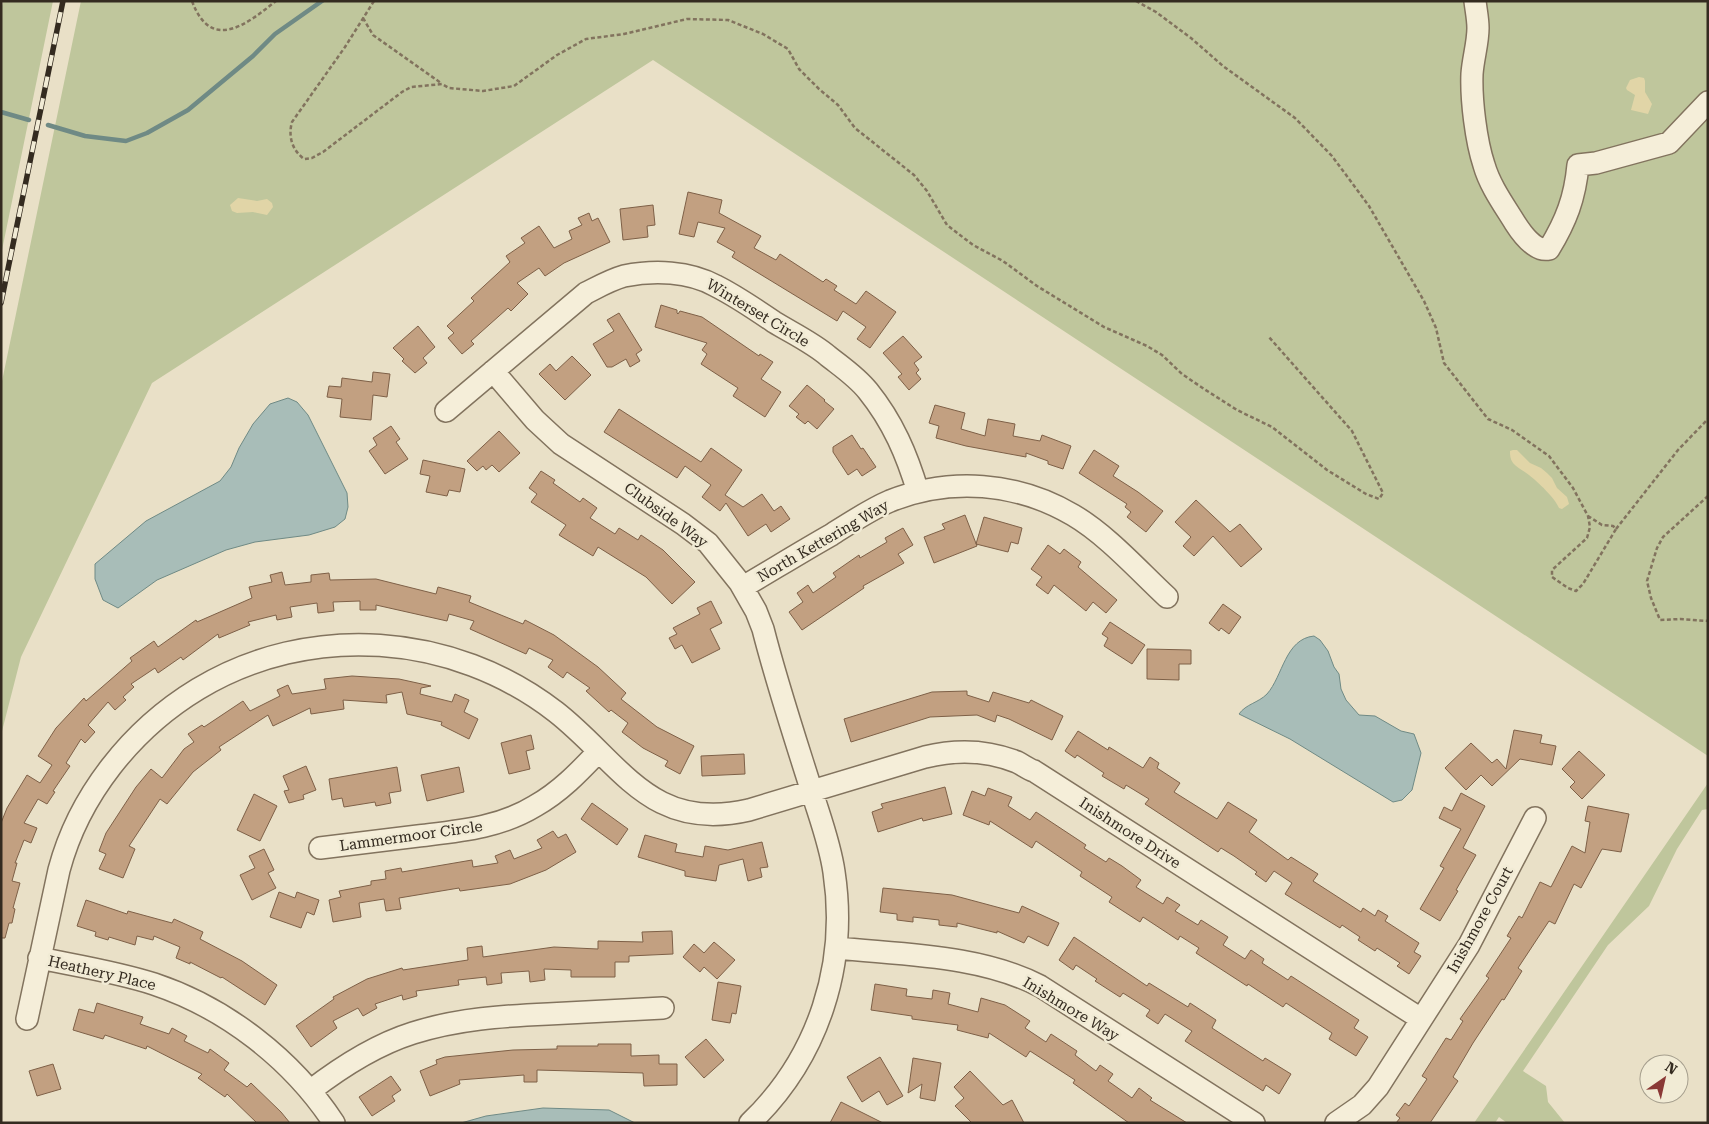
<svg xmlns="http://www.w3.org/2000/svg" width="1709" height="1124" font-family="'Roboto Serif',serif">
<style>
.green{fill:#bfc69c}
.sand{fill:#e1d5a7}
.water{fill:#a8bdb8;stroke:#6f8a85}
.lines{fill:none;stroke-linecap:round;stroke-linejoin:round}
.stream{stroke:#6f8a85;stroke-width:4.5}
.building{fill:#c2a081;stroke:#7e6047}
.minor-casing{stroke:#82735e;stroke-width:24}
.path{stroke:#82735e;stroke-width:2.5;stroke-dasharray:4 2.5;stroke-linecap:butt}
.minor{stroke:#f5eed9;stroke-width:21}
.rail-casing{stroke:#342b20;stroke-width:5.5}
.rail{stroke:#f1ebd5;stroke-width:4;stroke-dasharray:11;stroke-linecap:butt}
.labels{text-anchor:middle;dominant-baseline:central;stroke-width:5;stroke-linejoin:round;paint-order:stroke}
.street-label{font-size:15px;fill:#342b20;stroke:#f1ebd5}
</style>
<rect width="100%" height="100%" fill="#e9e0c7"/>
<path class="green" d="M3,1h50l-52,254v-244z
M81,1h1627v755l-1055,-696 -501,323 -131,274 -20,78v-349z
M1708,783v26l-6,1 -25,39 -28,57 -41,39 -85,126 23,15 2,16 17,21h-58l-8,-6 -4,6h-21z"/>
<path class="sand" d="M1639,77l5,1 1,3v11l7,12 -4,10 -17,-4 4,-15 -8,-5 -1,-2 4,-8z
M238,198l19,3 10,-2 5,4 1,4 -6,8 -14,-3 -16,1 -5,-2 -2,-6z
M1513,450h4l13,13 11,5 6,5 5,5 5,10 10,9 2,7 -7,5 -3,-1c-4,-10 -21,-26 -30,-33 -5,-4 -12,-7 -16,-12 -3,-4 -3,-8 -3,-12z"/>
<path class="water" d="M288,398l9,4 11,13 39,78 1,14 -3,12 -10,8 -26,8 -54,7 -29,8 -69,30 -39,28 -15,-8 -8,-21v-15l51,-43 74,-40 11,-14 8,-19 14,-24 17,-20z
M1314,636l6,4 8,11 6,16 5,7 2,15 5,11 13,15 16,1 26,15 13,3 7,19 -9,37 -10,10 -9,2 -103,-63 -51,-25c7,-10 19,-11 28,-20 16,-18 18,-55 47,-58z
M543,1108l66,2 26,13h-174l25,-7z"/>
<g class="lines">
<path class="stream" d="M1,112l28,8
M48,125l37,11 41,5 21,-8 41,-23 65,-54 22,-22 47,-33"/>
</g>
<path class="building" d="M688,192l34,8 -3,13 42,23 -7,12 22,12 4,-6 43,28 3,-3 11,7 -3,4 22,14 10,-13 30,21 -26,36 -13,-9 9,-12 -23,-16 -6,10 -105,-64 3,-5 -18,-10 8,-14 -27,-6 -4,15 -15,-3z
M653,205l2,20 -8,1 1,11 -25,3 -3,-31z
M589,213l3,8 6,-3 12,24 -46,21 -19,13 -6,-8 -22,15 11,11 -17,17 -3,-3 -37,33 3,3 -12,10 -14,-16 6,-5 -7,-7 27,-25 -3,-3 39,-36 -4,-6 19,-13 -4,-5 18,-12 15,22 18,-9 -3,-8 13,-6 -4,-7z
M661,305l16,5v3l1,1 2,-3 22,6 57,39 1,-2 13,8 -12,17 20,13 -16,25 -32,-21 5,-8 -37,-24 6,-10 -5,-4 5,-7 -52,-16z
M619,313l23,37 -6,4 4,7 -10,6 -4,-8 -14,8h-5l-14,-23 21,-13 -7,-11z
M418,326l17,21 -12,11 4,5 -12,10 -13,-12 2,-2 -11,-11z
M903,336l19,21 -8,6 5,7 -3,3 5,6 -12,11 -11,-13 4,-3 -19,-21z
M572,356l19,19 -26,25 -26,-26 11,-10 6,7z
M373,372l17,2 -3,23 -14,-2 -2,25 -31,-3 2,-18 -15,-2 2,-11 12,1 1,-9 30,4z
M807,385l18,15 -1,1 10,8 -17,20 -9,-8 -3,3 -9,-7 3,-3 -10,-8z
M935,405l30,8 -4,16 24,7 3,-17 27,5 -2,12 27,5 2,-6 29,11 -8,23 -15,-5v-3l-22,-8v4l-60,-11 -30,-8 3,-12 -10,-3z
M619,409l82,53 10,-14 31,22 -17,25 18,12 19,-13 12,17 7,-5 9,13 -19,13 -5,-8 -18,12 -22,-33 -6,8 -18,-14 9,-12 -26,-19 -8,12 -73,-46z
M391,426l9,13 -4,3 12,17 -23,15 -16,-23 8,-6 -4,-7z
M499,431l21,22 -21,19 -7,-7 -6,5 -3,-4 -6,5 -10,-10z
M852,435l9,14 2,-1 13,19 -14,9 -5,-7 -9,6 -15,-23v-5z
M1094,450l25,16 -6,10 25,16 25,19 -17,21 -19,-15 4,-5 -6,-5 2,-3 -48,-31z
M423,460l42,9 -5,23 -11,-2 -2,6 -21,-4 4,-16 -10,-2z
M541,471l14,9 -2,3 27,19 3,-4 14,10 -7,10 25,16 4,-6 19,12 3,-5 22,15 32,32 -23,22 -26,-27 -48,-30 -5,9 -34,-21 7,-10 -35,-23 6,-8 -8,-6z
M1196,500l34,32 10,-8 22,25 -21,18 -28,-31 -19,20 -11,-10 8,-9 -16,-15z
M965,515l12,31 -43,17 -10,-26 21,-8 -3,-5z
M984,517l38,11 -4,16 -7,-2 -3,10 -32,-8z
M903,528l10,17 -15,9 6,9 -41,23 1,2 -62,42 -13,-18 14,-10 -6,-9 11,-8 5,8 23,-16 -3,-4 26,-18 1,3 27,-16 -2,-4z
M1048,545l12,9 4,-5 17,13 -3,5 39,33 -11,13 -13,-11 -7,9 -32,-26 -6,9 -12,-9 6,-8 -11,-8z
M282,572l3,13 26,-3v-7l18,-2 1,7 46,-1 60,15 2,-7 33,9 -2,6 54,22 2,-4 29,15 44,32 28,26 -5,6 36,28 37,19 -14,28 -15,-8 3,-5 -25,-13 -21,-16 6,-9 -17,-13 -2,2 -23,-21 4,-3 -23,-16 -4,6 -15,-11 5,-7 -24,-12 -3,6 -56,-25 4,-8 -25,-7 -2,7 -71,-16v5h-16v-9l-27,1 1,9 -16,2 -1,-10 -27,4 2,10 -15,3 -1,-5 -28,7 2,3 -31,13 -1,-4 -35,26 -2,-3 -23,16 -3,-5 -24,16 3,3 -11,10 3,3 -11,10 -7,-8 -20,23 7,7 -10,11 -4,-4 -15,24 4,3 -17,25 2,1 -8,12 -9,-5 -14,24 13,5 -6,15 -7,-3 -9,23h2l-5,18 8,2 -7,25 2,1 -3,14h-3l-4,15h-4v-115l6,-15 20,-33 13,8 12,-18 -14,-9 18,-28 28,-30 2,3 46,-40 -2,-3 24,-17 4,6 38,-27 1,2 55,-24 -3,-11 23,-5 -2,-7z
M711,601l11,22 -12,6 10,20 -28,14 -10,-18 -7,4 -6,-11 8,-4 -4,-6 27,-14 -3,-6z
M1223,604l18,13 -12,17 -8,-6 -2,3 -10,-8z
M1110,622l35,23 -13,19 -28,-18 4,-8 -6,-4z
M1147,649l44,1v14h-12v16l-32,-1z
M352,676l47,3 32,7 -10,2 -1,6 32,8 3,-8 14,6 -5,12 14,7 -9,20 -28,-14 1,-3 -35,-8 -5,-22 -16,3 1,8 -44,-3 1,9 -33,5 -1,-6 -37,18 -5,-11 -49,32 2,3 -28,22 -26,32 -7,-5 -31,47 6,3 -12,29 -24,-9 7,-15 -7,-3 7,-18 30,-46 15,-18 11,9 22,-29 10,-7 -6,-8 14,-9 2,2 39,-26 7,10 30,-15 -3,-6 11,-5 4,9 34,-5 -2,-10z
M967,691v4l22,7 4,-10 36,11 2,-3 32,16 -11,24 -43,-21 -12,-4 -2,7 -18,-7 -47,2 -79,25 -7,-23 88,-27z
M1514,730l28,5 -2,8 16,3 -4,19 -32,-6 -28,27 -11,-11 -15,15 -21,-22 26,-25 21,20 5,-4 9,10z
M1078,731l30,19 1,-3 34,21 7,-11 9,6 -2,5 23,15 -6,9 43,27 11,-17 29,18 -8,12 39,28 3,-3 27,17 -5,7 48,31 2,-4 12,8 3,-6 10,6 -3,5 34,22 -5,9 7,4 -12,18 -12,-8 3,-3 -23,-15 -2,3 -17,-11 2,-3 -18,-12 -2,3 -55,-34 7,-11 -18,-12 -8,11 -11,-8 2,-2 -23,-16 -13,-8 -3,4 -73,-48 4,-5 -23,-14 -2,4 -22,-13 2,-3 -27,-18 -2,3 -10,-7z
M531,735l3,14 -8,2 4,18 -21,5 -8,-31z
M1579,751l26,24 -23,24 -12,-12 5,-5 -13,-13z
M744,754l1,20 -43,2 -1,-20z
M306,766l10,24 -13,5 1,4 -15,4 -5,-12 5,-1 -6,-14z
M397,767l4,24 -12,2 2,10 -15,3 -1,-4 -31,5 -2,-9 -10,2 -3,-21z
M459,767l5,25 -37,9 -6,-26z
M945,787l7,27 -29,7 -1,-3 -44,14 -6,-20 11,-4 -2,-4z
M988,788l24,9 -4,9 22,14 6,-8 50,33 -2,3 22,14 3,-4 13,8 19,14 -5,7 27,17 4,-7 13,8 -5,6 23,14 3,-5 27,17 -5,8 22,14 6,-9 13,9 -2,4 26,17 3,-4 68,44 -5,8 14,9 -12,19 -27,-17 3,-6 -46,-30 -3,4 -35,-23 -1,2 -51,-33 3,-5 -19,-12 -2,4 -35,-23 -3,5 -31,-20 3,-5 -32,-21 2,-4 -46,-31 -4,7 -42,-27 -1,4 -26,-10 9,-24 13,5z
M1461,793l24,13 -22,42 13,7 -20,35 2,1 -18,30 -20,-12 24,-41 -4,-2 21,-37 -22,-11 5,-11 8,4z
M254,794l23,12 -17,35 -23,-11z
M592,803l36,26 -11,16 -36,-26z
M1588,806l41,8 -8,38 -19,-3 -21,39 -7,-4 -19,40 -6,-3 -31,47 4,3 -18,29 -2,-1 -29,44 -20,34 5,4 -28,42h-34l4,-5 -4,-3 9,-12 4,3 18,-27 -5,-3 24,-38 5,2 12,-19 -3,-2 29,-41 -3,-2 25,-38 -4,-2 12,-20 3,2 18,-36 11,5 21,-41 13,7 5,-31 -5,-1z
M553,831l5,7 8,-4 10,18 -30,18 -36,14 -50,7 -1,-3 -60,10 2,11 -15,2 -2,-12 -25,4 2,14 -28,5 -4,-22 12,-3 -2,-6 32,-6v-4l15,-2 -1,-8 16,-3 1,4 70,-12 1,7 25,-4 -3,-7 15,-6 4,9 28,-11 -5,-8z
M645,835l32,9 -2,8 28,5 2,-11 23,4 34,-8 6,25 -8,1 2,9 -14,4 -5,-22 -24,6 -3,16 -31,-5v-5l-47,-14z
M264,849l10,21 -6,3 8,15 -24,12 -12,-25 15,-7 -6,-12z
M883,888l69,7 67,18 3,-7 37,17 -11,23 -20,-10 -4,7 -27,-12v2l-40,-10v4l-18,-2v-5l-26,-3v5l-16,-2v-6l-17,-2z
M279,892l16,6 2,-6 22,8 -5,15 -7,-3 -6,16 -31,-11z
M86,900l41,14 1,-3 44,12 2,-4 29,13 -3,7 42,22 35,24 -12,20 -43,-28 -1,1 -31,-16v2l-14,-6 4,-11 -26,-11 -1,4 -16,-4 -2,9 -26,-8 -1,3 -13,-4 1,-4 -19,-6z
M672,931l1,23 -44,2v6h-14v15h-44v-7l-27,-1 1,11 -15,2 -1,-11 -28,2 1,10 -15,2 -1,-8 -28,3 1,5 -43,6 1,5 -14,4 -1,-5 -27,9 2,4 -14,8 -5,-8 -25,13 4,7 -26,19 -15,-21 38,-27 -1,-2 34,-18 35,-11 1,2 65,-10 -1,-12 15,-2 1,11 71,-10 44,2v-8l45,1 -1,-10z
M1074,937l73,49 2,-3 39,24 2,-4 26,17 -4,8 51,33 2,-3 26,16 -12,20 -13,-9 -3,6 -78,-50 7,-10 -27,-17 -7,10 -12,-8 4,-6 -27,-17 -3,4 -25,-16 2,-2 -21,-14 -3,5 -14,-10z
M714,942l21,18 -18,19 -13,-12 -4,5 -17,-15 11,-13 10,9z
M718,982l23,4 -5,28 -4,-1 -2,10 -18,-3z
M875,984l32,5 -1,7 26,3 1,-9 17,3 -2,11 30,8 3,-14 24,7 25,16 -5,7 21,14 5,-8 26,17 -2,4 21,16 4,-6 13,9 -5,7 24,17 7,-10 13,10 -2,2 37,23h-58l-56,-40 2,-3 -45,-29 -4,6 -37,-24 -1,5 -31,-8 1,-5 -46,-6v-3l-41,-6z
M97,1003l46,14 -3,7 29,10 3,-6 15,8 -3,5 24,12 2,-4 19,14 -5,7 23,17 4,-4 30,29 9,11h-33l-30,-29 -2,3 -27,-19 4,-4 -55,-28 -1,3 -41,-14 -2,4 -30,-9 6,-21 15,4z
M706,1039l18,21 -20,18 -19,-21z
M598,1044h33v12l28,-1v9h18v21l-33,1 -1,-13 -106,-3v12h-13v-7l-65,5 1,4 -30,12 -10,-25 17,-7 -1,-4 9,-3 68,-7 44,-1v-3h41z
M880,1057l23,39 -16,9 -8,-14 -17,11 -15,-25z
M913,1058l28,5 -6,38 -15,-3 2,-14 -14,9z
M53,1064l8,25 -24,7 -8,-25z
M970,1071l33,34 9,-5 12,23h-52l-17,-17 9,-8 -10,-11z
M391,1076l10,14 -9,6 3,5 -23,15 -13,-19z
M841,1102l42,21h-53z"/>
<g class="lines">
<defs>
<path id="minor" d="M1475,1c1,9 3,18 3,27 0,15 -5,31 -6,46 -1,26 4,67 12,91 6,21 20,40 31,58 7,11 20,29 34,26 17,-28 26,-51 29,-84l18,-2 73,-20 39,-41
M493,371l42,49 26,24 122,80 25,19 32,40 16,28 7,18c14,55 32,109 49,163 8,26 18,52 22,80 14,92 -15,185 -84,251
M446,411l140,-118c12,-6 24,-13 38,-17 30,-6 65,-5 92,10 20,10 39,23 58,36 18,11 39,21 54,34 14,11 29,21 40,35 25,31 39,64 50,101
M743,587c29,-17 58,-35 88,-52 19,-12 38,-25 59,-34 60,-24 127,-19 183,14 34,20 65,55 94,82
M320,848c32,-4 65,-8 98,-12 41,-5 81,-8 117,-30 25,-14 44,-34 63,-54
M837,948c67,7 143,7 203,38l214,137
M39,958c39,8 78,14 115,26 72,24 138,75 180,139
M27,1019l32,-149c20,-75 73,-141 139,-181 111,-67 255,-57 358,23 65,51 94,121 193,98l176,-53c32,-8 62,-7 92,5 6,3 11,7 17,9l387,248
M310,1091c31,-24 65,-46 103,-58 44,-14 89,-17 135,-19 39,-2 77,-4 115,-6
M1336,1123l26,-18 16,-18 91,-142 66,-127"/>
</defs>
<use href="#minor" class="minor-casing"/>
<path class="path" d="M192,1c19,52 55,23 84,0
M374,1l-29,46 -53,75c-4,14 0,28 12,37l8,-1 11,-6 79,-60 9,-5 31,-3 7,4 34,3 31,-5 43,-31 29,-16 38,-5 63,-15 41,1 35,14 25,15 11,20 20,20 19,16 17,23 59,47 13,16 20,34 26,20 30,16 34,25 67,41 43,19 15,9 20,19 22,15 33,21 35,17 55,43 39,24 13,5 4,-6 -31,-62 -84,-95
M1136,1l20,11 35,26 32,28 72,52 37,38 37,50 55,95 12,27 8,35 44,56 24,11 37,26 24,32 15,28 2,11 -3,11 -35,32v7l16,11 8,3 7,-7 33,-55 -3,-3 -11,-1 -14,-9
M363,18l10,17 68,48
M1708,496l-45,41 -6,11 -10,33 4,17 9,22 20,-1 28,2
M1616,529l62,-79 30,-31"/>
<use href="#minor" class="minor"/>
<defs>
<path id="rail" d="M1,303l62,-302"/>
</defs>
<use href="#rail" class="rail-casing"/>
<use href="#rail" class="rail"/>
</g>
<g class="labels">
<g class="street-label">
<text transform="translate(758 313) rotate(31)">Winterset Circle</text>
<text transform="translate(666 515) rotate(36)">Clubside Way</text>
<text transform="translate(823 541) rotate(-30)">North Kettering Way</text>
<text transform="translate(1130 833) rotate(33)">Inishmore Drive</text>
<text transform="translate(411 836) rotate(-8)">Lammermoor Circle</text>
<text transform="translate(1480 920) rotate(-61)">Inishmore Court</text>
<text transform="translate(102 973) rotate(13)">Heathery Place</text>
<text transform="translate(1071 1009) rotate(31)">Inishmore Way</text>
</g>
</g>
<rect width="1709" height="1124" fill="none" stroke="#342b20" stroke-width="5"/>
<g transform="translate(1664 1079) rotate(34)"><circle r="24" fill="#f1ebd5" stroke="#a59e8d"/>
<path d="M0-4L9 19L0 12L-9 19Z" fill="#8a3936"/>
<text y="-8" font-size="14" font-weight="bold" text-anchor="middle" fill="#342b20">N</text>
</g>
</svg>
